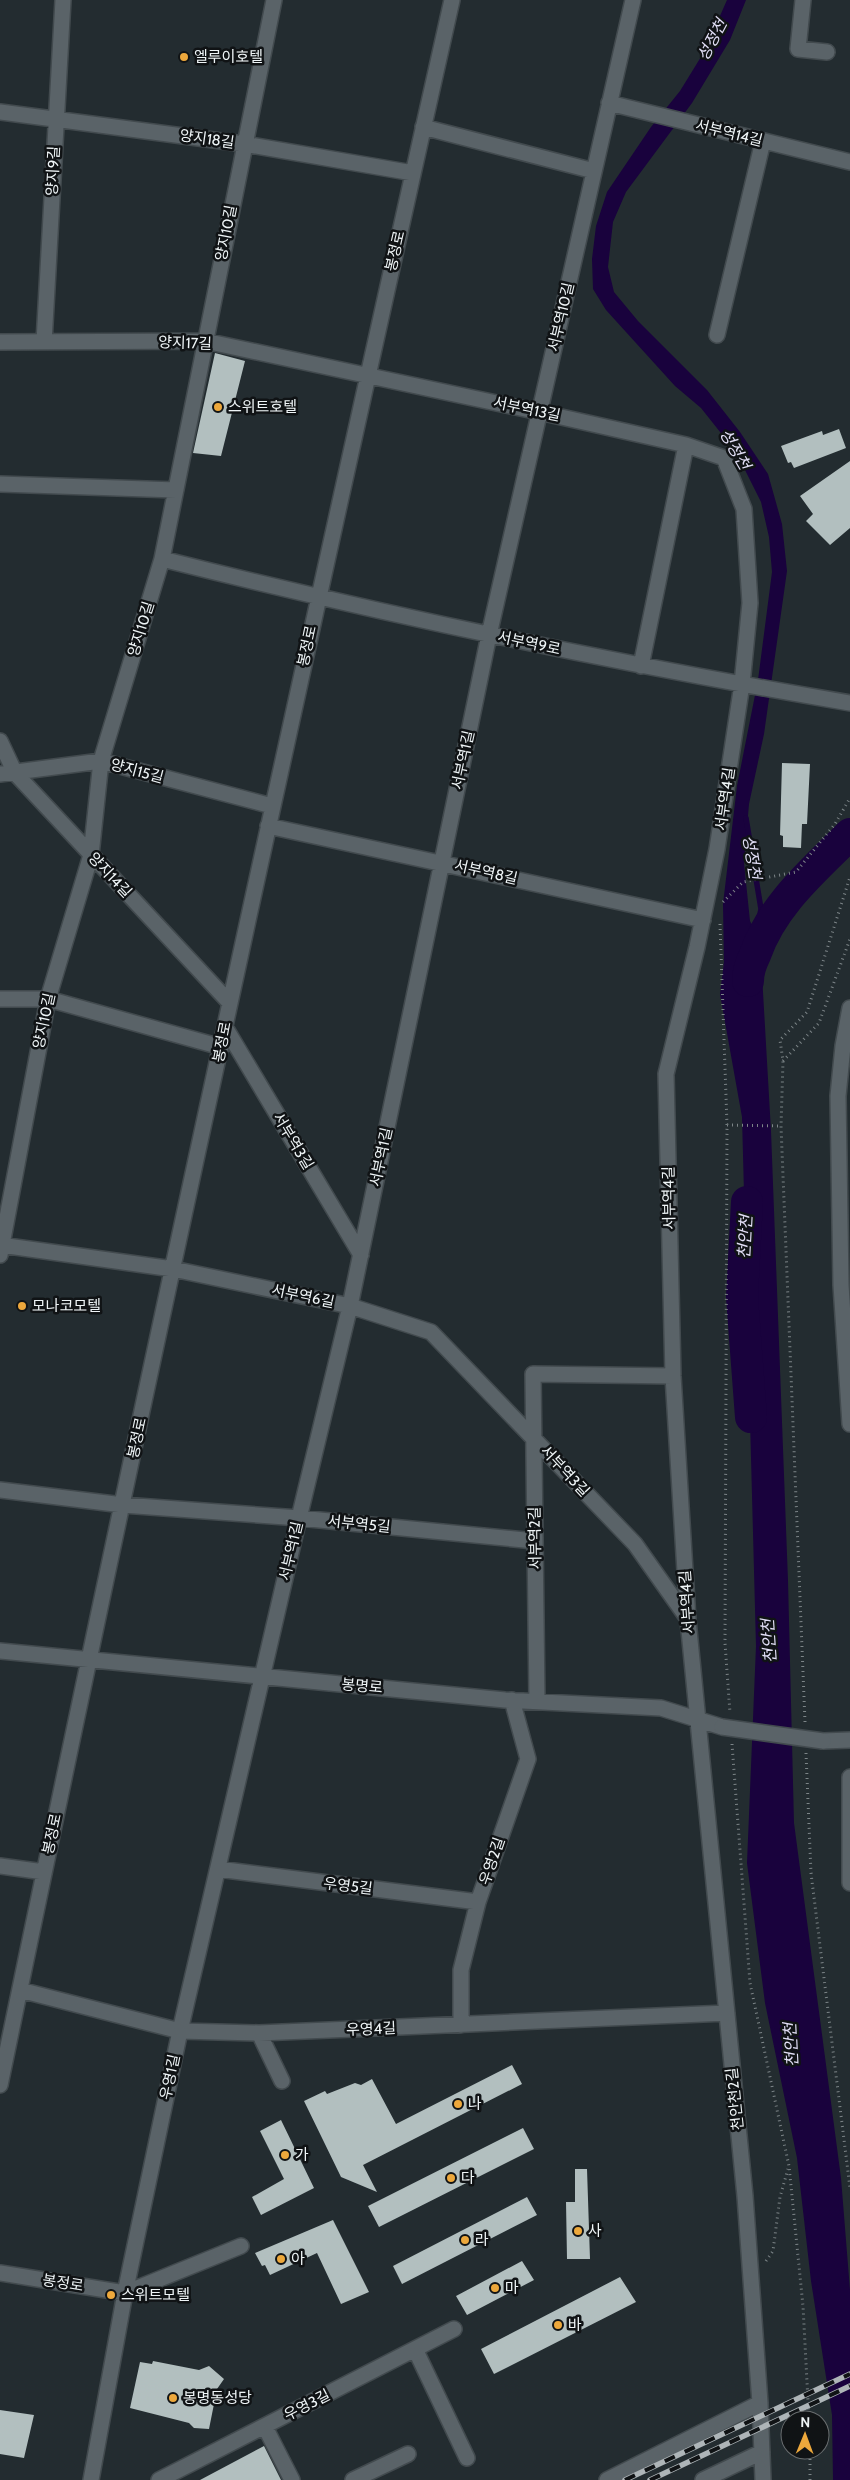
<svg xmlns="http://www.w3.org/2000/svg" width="850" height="2480" font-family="Cabin,'Noto Sans KR',sans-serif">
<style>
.water{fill:#19023d}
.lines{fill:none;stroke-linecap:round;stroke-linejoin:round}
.stream{stroke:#19023d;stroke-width:5.5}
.river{stroke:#19023d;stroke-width:32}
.building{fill:#b2bfbf}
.minor-casing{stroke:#424a4e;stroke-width:18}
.path{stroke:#7d8588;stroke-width:3;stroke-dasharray:1 4;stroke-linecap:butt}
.minor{stroke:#5a6368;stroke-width:15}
.rail-casing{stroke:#aeb5b8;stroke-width:5.5}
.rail{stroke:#101315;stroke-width:4;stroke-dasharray:11;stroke-linecap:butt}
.minor-bridge-casing{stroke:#424a4e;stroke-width:18;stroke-linecap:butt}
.minor-bridge{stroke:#5a6368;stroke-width:15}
.poi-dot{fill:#eda83c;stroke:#101315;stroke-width:2}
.labels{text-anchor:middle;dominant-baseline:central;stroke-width:5;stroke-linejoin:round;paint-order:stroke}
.poi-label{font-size:15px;fill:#eff5f7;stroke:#101315;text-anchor:start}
.street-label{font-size:15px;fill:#eff5f7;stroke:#101315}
.water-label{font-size:16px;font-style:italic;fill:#e2dff6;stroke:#101315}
</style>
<rect width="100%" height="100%" fill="#232c30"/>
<path class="water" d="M727,0h19l-16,40 -38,63 -66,89 -13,30 -5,45 6,25 24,29 69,69 33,42 28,42 14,50 5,47 -23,163 -15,70 -5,59 6,58 10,19 11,191 17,450 6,242 47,355 9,112v190h-17l-1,-65 -21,-134 -14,-123 -32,-155 -18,-140 9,-217 -14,-529 -22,-123 4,-32 -1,-58 14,-118 21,-106 14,-108 -3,-35 -8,-35 -16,-32 -17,-28 -27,-34 -26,-22 -69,-76 -13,-21 -1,-30 4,-33 11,-34 44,-65 29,-36 24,-39z"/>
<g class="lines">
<path class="stream" d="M746,818l15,91 -6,30"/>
<path class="river" d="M748,981c0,-10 3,-18 7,-26 17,-50 59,-85 95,-121
M747,1202l-5,95 9,120"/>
</g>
<path class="building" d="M215,353l30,8 -24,95 -28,-3z
M839,429l7,19 -52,20 -3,-6 -3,1 -7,-17 41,-15 1,4z
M850,461v67l-20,17 -24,-24 7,-7 -13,-18z
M782,763l28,1 -3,60h-5l-1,24 -18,-1v-11l-3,-1z
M512,2065l10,19 -159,81 14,27 -36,-15 -37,-76 21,-10 2,3 28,-11 6,2 11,-6 24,45z
M281,2120l33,68 -53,27 -9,-18 32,-18 -24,-48z
M523,2128l11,21 -155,78 -11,-21z
M575,2169h12l3,90h-23l-1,-57h9z
M527,2197l10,18 -135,69 -9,-18z
M333,2220l36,72 -28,12 -24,-51 -47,22 -5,-10 -3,1 -7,-13z
M522,2261l12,19 -67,35 -11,-19z
M620,2277l16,25 -142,72 -13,-25z
M153,2361l46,9 10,-4 15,13 -7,10 -8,40 -15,-1 -5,-5 -59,-15 10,-46 12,2z
M0,2410l34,5 -10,43 -24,-4z
M264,2446l17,34h-81z"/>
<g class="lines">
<defs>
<path id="minor" d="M803,0l-5,49 29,3
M609,103l241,59
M0,112l244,32 169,29
M423,127l171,44
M717,335l46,-194
M0,342l205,-1 334,71 147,33 38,13 20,51 6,94 -8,81 -25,165 -20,98 -31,127 7,302 15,244 57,576 15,207 3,77
M44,342l19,-342
M0,484l176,6
M162,559c228,57 457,105 688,144
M641,666l45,-221
M0,741l15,32 214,229
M0,774l101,-13 171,45
M268,826l435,94
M0,999h48l173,48
M850,1008l-7,38 -5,50 3,189 9,139
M225,1027l136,228
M0,1245l173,24 177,37 81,26 204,212 53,75
M0,1255l48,-256 43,-144 10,-94 61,-202 112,-559
M0,1490l123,15 176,13 236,23
M0,1651l505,49 156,8 61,19
M537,1701l-4,-327 140,2
M823,1741l27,-1
M850,1777v106
M0,1866l44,6
M218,1869l260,33
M20,1990l160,41 79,2 468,-20
M461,2025v-55l17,-68 50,-143 -16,-59
M259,2033l23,48
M0,2085c144,-696 296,-1391 452,-2085
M0,2273l125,20 116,-47
M415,2349l52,109
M265,2427l27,53
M91,2480l34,-187 55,-262 119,-513 51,-212 139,-671 144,-635
M159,2480l295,-151
M353,2480l55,-26
M607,2480l153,-77
M703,2480l59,-28"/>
</defs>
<use href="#minor" class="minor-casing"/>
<path class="path" d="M723,902l20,-20 53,-10 39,-48 15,-26
M720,924l7,201 -2,518 5,70
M783,1061l36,-38 31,-84
M727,1125l54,1
M805,1722l-24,-596 2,-65 -3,-21 27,-28 43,-135
M732,1744l18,239 39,183 14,140 6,114
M806,1753l5,120 39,315
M766,2261l7,-10 7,-54 8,-28
M810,2480v-30"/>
<use href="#minor" class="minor"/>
<defs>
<path id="rail" d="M625,2480l225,-106
M650,2480l200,-94"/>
</defs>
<use href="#rail" class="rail-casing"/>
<use href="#rail" class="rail"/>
<defs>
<path id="minor-bridge" d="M722,1727l101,14"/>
</defs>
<use href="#minor-bridge" class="minor-bridge-casing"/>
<use href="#minor-bridge" class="minor-bridge"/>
</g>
<g class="poi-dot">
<circle cx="184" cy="57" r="5"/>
<circle cx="218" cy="407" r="5"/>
<circle cx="22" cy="1306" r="5"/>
<circle cx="458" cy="2104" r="5"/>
<circle cx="285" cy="2155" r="5"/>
<circle cx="451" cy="2178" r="5"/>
<circle cx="578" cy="2231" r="5"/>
<circle cx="465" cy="2240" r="5"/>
<circle cx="281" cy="2259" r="5"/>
<circle cx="495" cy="2288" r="5"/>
<circle cx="111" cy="2295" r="5"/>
<circle cx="558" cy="2325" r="5"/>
<circle cx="173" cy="2398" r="5"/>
</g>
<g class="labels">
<g class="poi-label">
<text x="194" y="57">엘루이호텔</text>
<text x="228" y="407">스위트호텔</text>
<text x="32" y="1306">모나코모텔</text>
<text x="468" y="2104">나</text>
<text x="295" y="2155">가</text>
<text x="461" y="2178">다</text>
<text x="588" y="2231">사</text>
<text x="475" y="2240">라</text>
<text x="291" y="2259">아</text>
<text x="505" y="2288">마</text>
<text x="121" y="2295">스위트모텔</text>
<text x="568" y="2325">바</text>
<text x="183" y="2398">봉명동성당</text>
</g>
<g class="street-label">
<text transform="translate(729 133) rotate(14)">서부역14길</text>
<text transform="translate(207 139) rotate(8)">양지18길</text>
<text transform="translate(53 171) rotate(-87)">양지9길</text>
<text transform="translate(226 233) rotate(-79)">양지10길</text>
<text transform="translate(395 251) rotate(-77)">봉정로</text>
<text transform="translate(561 317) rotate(-77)">서부역10길</text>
<text transform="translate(185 343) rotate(2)">양지17길</text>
<text transform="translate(527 409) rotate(12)">서부역13길</text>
<text transform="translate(141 629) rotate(-73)">양지10길</text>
<text transform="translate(529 643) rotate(12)">서부역9로</text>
<text transform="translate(307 646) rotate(-78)">봉정로</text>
<text transform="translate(463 760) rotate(-78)">서부역1길</text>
<text transform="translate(137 771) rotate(15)">양지15길</text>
<text transform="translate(725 799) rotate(-82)">서부역4길</text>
<text transform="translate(486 872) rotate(13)">서부역8길</text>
<text transform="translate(110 875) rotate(47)">양지14길</text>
<text transform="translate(44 1021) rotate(-78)">양지10길</text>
<text transform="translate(222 1042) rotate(-79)">봉정로</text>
<text transform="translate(293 1141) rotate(59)">서부역3길</text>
<text transform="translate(381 1157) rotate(-78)">서부역1길</text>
<text transform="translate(669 1198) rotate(-91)">서부역4길</text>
<text transform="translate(303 1296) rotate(12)">서부역6길</text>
<text transform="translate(137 1438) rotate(-78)">봉정로</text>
<text transform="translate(565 1471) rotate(47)">서부역3길</text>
<text transform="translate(359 1524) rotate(6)">서부역5길</text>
<text transform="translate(535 1538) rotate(-91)">서부역2길</text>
<text transform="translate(291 1551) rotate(-77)">서부역1길</text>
<text transform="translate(687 1602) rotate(-94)">서부역4길</text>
<text transform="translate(362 1686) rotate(5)">봉명로</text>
<text transform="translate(52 1834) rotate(-78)">봉정로</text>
<text transform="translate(492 1861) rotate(-71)">우영2길</text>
<text transform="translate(348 1886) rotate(7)">우영5길</text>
<text transform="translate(371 2029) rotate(-2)">우영4길</text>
<text transform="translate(170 2077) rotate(-78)">우영1길</text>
<text transform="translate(735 2099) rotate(-96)">천안천2길</text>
<text transform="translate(63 2283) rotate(9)">봉정로</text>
<text transform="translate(307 2405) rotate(-27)">우영3길</text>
</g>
<g class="water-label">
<text transform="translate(712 40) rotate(-62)">성정천</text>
<text transform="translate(735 449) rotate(60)">성정천</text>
<text transform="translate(752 857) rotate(81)">성정천</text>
<text transform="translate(745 1237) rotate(-87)">천안천</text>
<text transform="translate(769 1641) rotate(-94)">천안천</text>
<text transform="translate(791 2045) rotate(-93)">천안천</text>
</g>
</g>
<g transform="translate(805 2435) rotate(1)"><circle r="24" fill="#101315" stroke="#696d6f"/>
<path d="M0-4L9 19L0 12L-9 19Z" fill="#eda83c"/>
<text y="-8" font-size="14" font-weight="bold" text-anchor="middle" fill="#eff5f7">N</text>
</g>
</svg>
